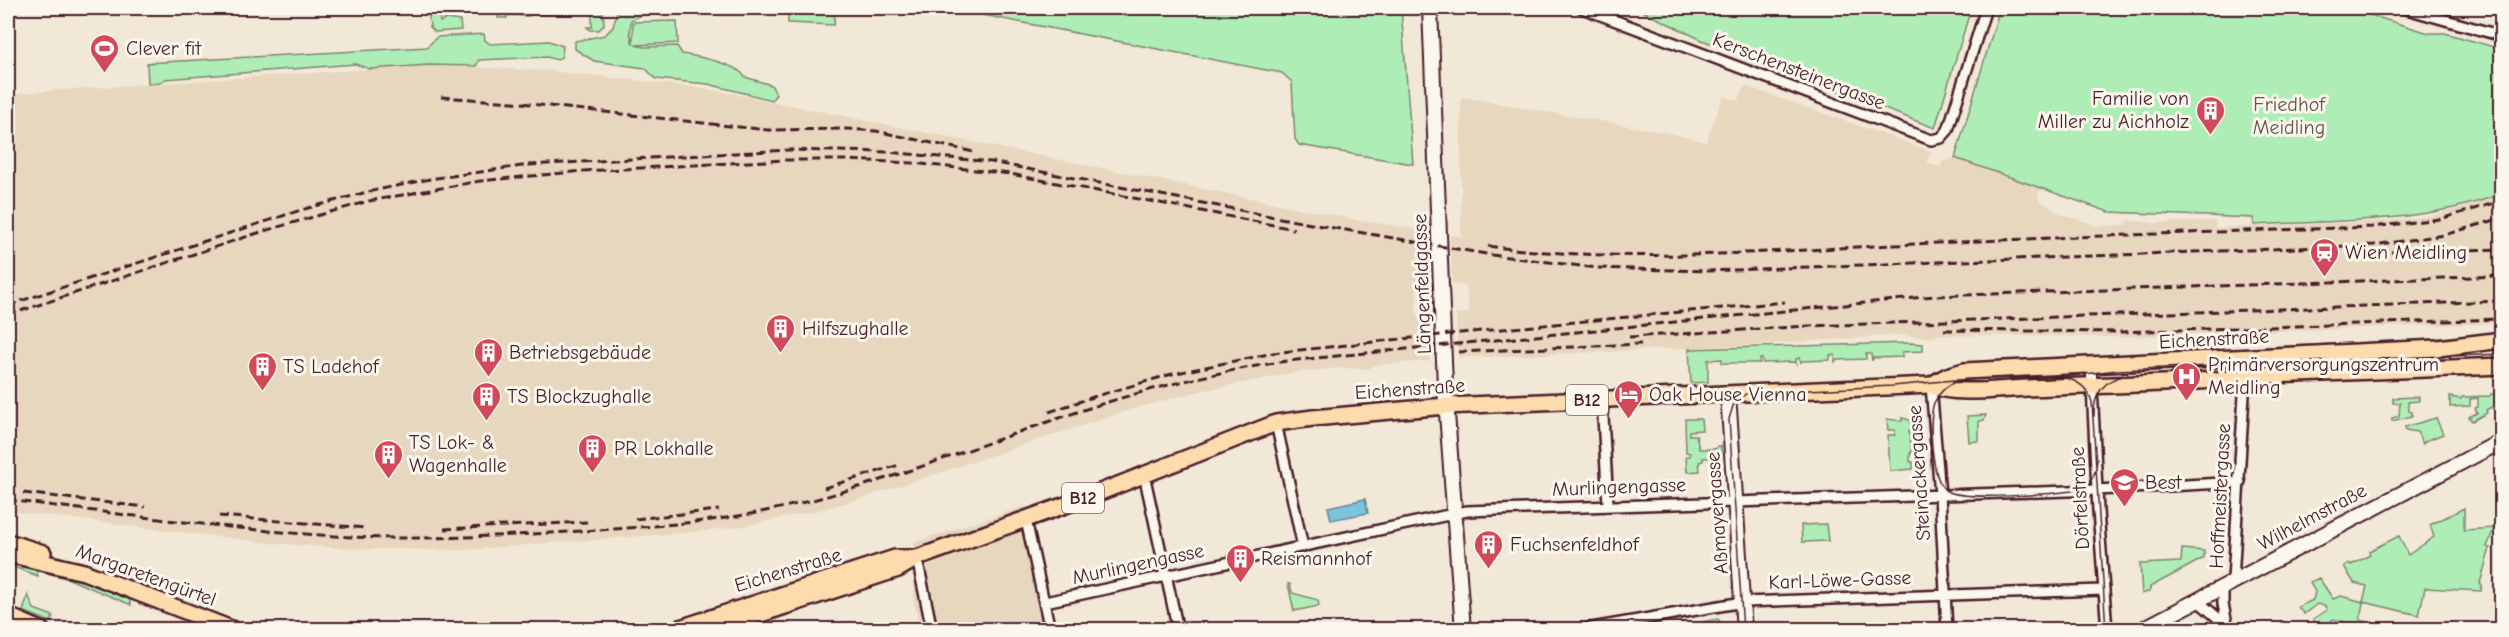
<svg xmlns="http://www.w3.org/2000/svg" width="2509" height="637" font-family="'Comic Neue',sans-serif">
<style>
.built{fill:#e7d7be}
.green{fill:#aeeeb6;stroke:#7c8670;stroke-width:1.5}
.water{fill:#7cc4dd;stroke:#688296;stroke-width:1.5}
.lines{fill:none;stroke-linecap:round;stroke-linejoin:round}
.street-casing{stroke:#4a1f2b;stroke-width:14}
.secondary-casing{stroke:#4a1f2b;stroke-width:18}
.primary-casing{stroke:#4a1f2b;stroke-width:20}
.street{stroke:#fbf7ec;stroke-width:9}
.secondary{stroke:#fbf7ec;stroke-width:14}
.primary{stroke:#fedbac;stroke-width:15}
.tram{stroke:#4a1f2b;stroke-width:1.5}
.rail{stroke:#4a1f2b;stroke-width:3;stroke-dasharray:9 4.5;stroke-linecap:butt}
.labels{text-anchor:middle;dominant-baseline:central;stroke-width:6;stroke-linejoin:round;paint-order:stroke}
.shield{fill:#fbf7ec;stroke:#7f6065;stroke-width:1.5}
.shield-label{font-size:18px;font-weight:bold;fill:#4a1f2b}
.poi-label{font-size:20px;fill:#4a1f2b;stroke:#fbf7ec;text-anchor:start}
.street-label{font-size:20px;fill:#4a1f2b;stroke:#fbf7ec}
.park-label{font-size:20px;fill:#63534e;stroke:#fbf7ec}
</style>
<rect width="100%" height="100%" fill="#f2e8d7"/>
<filter id="ink" filterUnits="userSpaceOnUse"><feTurbulence type="fractalNoise" baseFrequency=".0167" numOctaves="2"/><feDisplacementMap in="SourceGraphic" scale="12" xChannelSelector="R" yChannelSelector="G"/><feConvolveMatrix kernelMatrix="1 2 1 2 8 2 1 2 1" color-interpolation-filters="sRGB"/></filter>
<g filter="url(#ink)">
<path class="built" d="M429,65l121,6 154,17 659,133 65,10 2,49 -12,-2 -2,37h12l2,46 -56,4 -6,4 -28,-1 -42,4 -98,19 -67,18 -270,89 -51,14 -74,15 -46,5 -228,18 -103,-1 -92,-6 -261,-32v-411l6,-5 17,-3z
M1745,86l186,65 -4,11 13,5 3,-6 12,-3 85,30 -2,11 23,15 37,12 27,-1 4,-5 24,3 62,-2 1,7 172,-7 43,-5 70,-20v127l-385,14 -178,-2 -4,3 -33,-3 -163,11 -280,12 -2,-44 13,-1 -3,-27 -14,-3 -2,-48 11,1v-139l209,36 36,9 17,-45 15,4z
M1026,506l25,123h-131l-6,-28v-59z"/>
<path class="green" d="M428,8h11l1,14 6,-3 14,2 1,9 -26,2 -5,-5z
M474,8h110v1l-14,-1 -2,6 -14,-1 -1,2 -23,-1 -1,2 -22,-1v3h-9v-8l-3,-2 -14,3z
M589,8h10l4,3 1,14 -5,5h-9l-3,-3h5v-18z
M618,8h24l2,6 -13,6 -1,13 3,11v-22l44,-1 1,22 -43,2 9,2 33,-1 5,8c17,3 54,9 63,23l26,8 5,9 -4,6 -64,-16 -52,-5 -11,-11 -51,-7 -19,-12v-8l30,-6 8,-8z
M788,8h47l-1,17 -46,-2z
M967,8h434l12,156 -114,-19 -4,-6 -3,-57 -10,-9 -315,-61z
M1636,8h335l-36,120 -233,-88z
M2000,8h347l82,25h16l56,16v145c-81,30 -162,26 -247,31l-1,-7 -144,-6 -154,-54z
M484,34l1,6 5,4 59,-3 14,5 -1,10 -5,4 -10,-3 -68,3 -3,6 -47,-1 -59,4 -15,-5 -190,15 -6,4 -11,1 -1,-21 280,-16 10,-10z
M2479,334l2,1 -28,6 -197,9 9,-3 159,-7z
M1911,343l12,1v7l-21,1v5l-29,1 -1,3 -1,-7h-5v5l-29,1 -2,2v-7h-5v5l-29,1v2l-2,-5 -3,1v5l-2,-2 -31,1 -1,-4h-2v4h-38v-4l-14,1v22l-17,1 -2,-34z
M2491,394h6l2,12 -6,3 -2,-2 -5,3 1,3 -15,8 -3,-4 8,-4 -2,-5 3,-1v-9l-8,1v7l-20,1v-10l11,2 1,-2 28,-1z
M2416,397h3v4l-11,1 1,9 3,1v4l-20,5v-3l7,-2 1,-13h-7v-5z
M1986,415l-2,5 -5,1v20l-10,1 -2,-26z
M1902,418l8,2 1,10h-2l3,23h-2v9h3v7l-23,2 -2,-36h7v-5h-7l-1,-11 15,2z
M2436,418l7,16 -18,7 -2,3 -6,-12 -11,-2 -1,-3z
M1685,419h16l1,11 -13,1v4h7l3,14h17l1,-3h4l1,11 -19,1v3l-4,1 1,9 -13,1 -1,-16h4v-3l-4,-1z
M2464,508v22l30,-2 -7,19 3,1 -10,35 2,2 -1,6 -56,-3 -6,27 -56,-13 -3,18 15,4 -1,5h-16v-4l-25,-6 -10,10h-7l2,-1 -5,-9 14,-9 -2,-4 -8,-2 -13,10 -6,-7 15,-7 2,-8 -5,-10 9,-4 14,21 8,-3 22,6 4,-16 -13,-3 -10,-17 5,-3 2,2 19,-10 -1,-4 30,-15 9,19 26,-18 -4,-12z
M1826,524l2,17 -26,1 -1,-17z
M2182,549l22,2v7l-54,29v4l-8,3 -2,-30 41,-2z
M8,560l64,17 57,22 2,6 -62,-26 -33,-9 2,6 -30,-11z
M1288,584h2l2,9 26,7 1,6 -25,5z
M28,595l6,14 19,7 -2,6 -28,-11z
M1718,619l7,10h-61z"/>
<path class="water" d="M1365,499l3,14 -37,7 -3,-13z"/>
<g class="lines">
<defs>
<path id="street" d="M1582,8l349,132 10,-2 7,-8 38,-122
M2403,8l99,28
M2091,365l7,146 9,119
M1931,385l9,110 7,135
M1602,399l6,105
M1276,423l27,124
M1144,474l34,156
M1026,520l24,110
M917,558l15,72
M2233,580l12,-202
M2223,586v18l4,20
M2198,601l34,29
M1045,602l422,-91 630,-21 143,-8
M1580,630l163,-28 360,-12"/>
<path id="secondary" d="M1430,8l15,378 18,244
M1728,394l16,236
M2141,630l361,-189"/>
<path id="primary" d="M1931,385l16,-9 17,-5 474,-23 64,-8
M8,542l35,11
M8,554l76,18 150,58
M8,616l33,14
M674,630l221,-72h19
M712,630l186,-61 19,-11 168,-60 191,-75 37,-5 133,-12 485,-21c23,11 70,4 96,3 81,-3 162,-4 243,-13l232,-9"/>
</defs>
<use href="#street" class="street-casing"/>
<use href="#secondary" class="secondary-casing"/>
<use href="#primary" class="primary-casing"/>
<use href="#street" class="street"/>
<use href="#secondary" class="secondary"/>
<use href="#primary" class="primary"/>
<path class="tram" d="M2065,378c14,3 23,10 27,24l14,228
M1957,381c-10,4 -18,11 -23,22 -6,16 -3,79 13,88 17,10 103,3 125,0 18,-3 24,-14 25,-32
M2094,416c-1,-22 10,-37 33,-41
M1743,630l-14,-211 5,-16 13,-10 146,-7 61,-6 115,-4 48,-6 385,-16"/>
<path class="rail" d="M441,97l72,5 254,28 81,-1 28,2 98,21
M1488,246c136,18 271,6 407,-1 159,-8 318,-13 477,-18l68,-8 62,-18
M2391,252l111,-3
M8,305l293,-95 66,-18 63,-13 99,-14 259,-15 100,2 103,10 320,62 181,31 105,13 110,3 667,-26 70,-10 58,-17
M8,315l256,-84 105,-30 111,-20 104,-10 202,-11h60l67,3 97,11 284,55
M1944,330l176,2 382,-13
M1629,337l180,-11 693,-25
M1458,352l183,-8
M1049,412l44,-15 79,-23 101,-21 156,-17 356,-34
M824,488l75,-23
M23,493l122,14
M8,500c114,14 229,31 345,37 76,3 153,-1 229,-6 64,-4 127,-8 189,-21 116,-25 225,-73 337,-108 59,-18 118,-32 179,-41l647,-65 568,-20
M219,516l147,12
M635,519l84,-9
M444,529l143,-7"/>
</g>
</g>
<defs>
<symbol id="stadium-pin" viewBox="-11 -11 22 30"><path d="M0 17L-7.5 6A9.5 9.5 0 1 1 7.5 6Z" fill="#d1495b" stroke="#fbf7ec"/><path d="M0-5a6.5 5 0 1 0 0 10a6.5 5 0 1 0 0-10ZM-3.5-1.8h7v3.6h-7Z" fill="#fff"/></symbol>
<symbol id="building-pin" viewBox="-11 -11 22 30"><path d="M0 17L-7.5 6A9.5 9.5 0 1 1 7.5 6Z" fill="#d1495b" stroke="#fbf7ec"/><path d="M-4-6H4V6H1V3H-1V6H-4ZM-2.5-4.3h1.7v1.8h-1.7ZM.8-4.3h1.7v1.8H.8ZM-2.5-1h1.7V.8h-1.7ZM.8-1h1.7V.8H.8Z" fill="#fff"/></symbol>
<symbol id="station-pin" viewBox="-11 -11 22 30"><path d="M0 17L-7.5 6A9.5 9.5 0 1 1 7.5 6Z" fill="#d1495b" stroke="#fbf7ec"/><path d="M-3-6H3Q5-6 5-4V2Q5 4 3 4L4.5 6H3L1.5 4h-3L-3 6H-4.5L-3 4Q-5 4-5 2V-4Q-5-6-3-6ZM-3.5-4v3h7v-3ZM-3.5 1v1.5H-2V1ZM2 1v1.5H3.5V1Z" fill="#fff"/></symbol>
<symbol id="hospital-pin" viewBox="-11 -11 22 30"><path d="M0 17L-7.5 6A9.5 9.5 0 1 1 7.5 6Z" fill="#d1495b" stroke="#fbf7ec"/><path d="M-5-5h3v3.5h4V-5h3V5h-3V1.5h-4V5h-3Z" fill="#fff"/></symbol>
<symbol id="hotel-pin" viewBox="-11 -11 22 30"><path d="M0 17L-7.5 6A9.5 9.5 0 1 1 7.5 6Z" fill="#d1495b" stroke="#fbf7ec"/><path d="M-6-4.5h1.5V1H6V5H4.5V3h-9V5H-6ZM-4 0a1.8 1.8 0 1 1 3.6 0ZM.5 0V-2.5h3Q6-2.5 6 0Z" fill="#fff"/></symbol>
<symbol id="university-pin" viewBox="-11 -11 22 30"><path d="M0 17L-7.5 6A9.5 9.5 0 1 1 7.5 6Z" fill="#d1495b" stroke="#fbf7ec"/><path d="M0-5L7-2L0 1L-7-2ZM-4 1L0 2.5L4 1V4Q0 6-4 4Z" fill="#fff"/></symbol>
</defs>
<g fill-rule="evenodd">
<use href="#stadium-pin" x="88" y="32" width="33" height="45"/>
<use href="#building-pin" x="2194" y="94" width="33" height="45"/>
<use href="#station-pin" x="2308" y="236" width="33" height="45"/>
<use href="#building-pin" x="764" y="312" width="33" height="45"/>
<use href="#building-pin" x="472" y="336" width="33" height="45"/>
<use href="#building-pin" x="246" y="350" width="33" height="45"/>
<use href="#hospital-pin" x="2170" y="360" width="33" height="45"/>
<use href="#hotel-pin" x="1612" y="378" width="33" height="45"/>
<use href="#building-pin" x="470" y="380" width="33" height="45"/>
<use href="#building-pin" x="576" y="432" width="33" height="45"/>
<use href="#building-pin" x="372" y="438" width="33" height="45"/>
<use href="#university-pin" x="2108" y="466" width="33" height="45"/>
<use href="#building-pin" x="1472" y="528" width="33" height="45"/>
<use href="#building-pin" x="1224" y="542" width="33" height="45"/>
</g>
<g class="labels">
<g class="shield">
<rect x="1566" y="385" width="42" height="30" rx="4.5"/>
<rect x="1062" y="483" width="42" height="30" rx="4.5"/>
</g>
<g class="shield-label">
<text x="1587" y="400">B12</text>
<text x="1083" y="498">B12</text>
</g>
<g class="poi-label">
<text x="126" y="48">Clever fit</text>
<text x="2189" y="98" text-anchor="end">Familie von<tspan x="2189" dy="23">Miller zu Aichholz</tspan></text>
<text x="2345" y="252">Wien Meidling</text>
<text x="802" y="328">Hilfszughalle</text>
<text x="509" y="352">Betriebsgebäude</text>
<text x="2208" y="364">Primärversorgungszentrum<tspan x="2208" dy="23">Meidling</tspan></text>
<text x="283" y="366">TS Ladehof</text>
<text x="1649" y="394">Oak House Vienna</text>
<text x="507" y="396">TS Blockzughalle</text>
<text x="409" y="442">TS Lok- &amp;<tspan x="409" dy="23">Wagenhalle</tspan></text>
<text x="614" y="448">PR Lokhalle</text>
<text x="2145" y="482">Best</text>
<text x="1510" y="544">Fuchsenfeldhof</text>
<text x="1261" y="558">Reismannhof</text>
</g>
<g class="street-label">
<text transform="translate(1799 71) rotate(21)">Kerschensteinergasse</text>
<text transform="translate(1422 284) rotate(-92)">Längenfeldgasse</text>
<text transform="translate(2214 339) rotate(-3)">Eichenstraße</text>
<text transform="translate(1410 389) rotate(-4)">Eichenstraße</text>
<text transform="translate(1919 473) rotate(-94)">Steinackergasse</text>
<text transform="translate(1619 487) rotate(-2)">Murlingengasse</text>
<text transform="translate(2220 496) rotate(-87)">Hoffmeistergasse</text>
<text transform="translate(2080 498) rotate(-93)">Dörfelstraße</text>
<text transform="translate(1717 513) rotate(-94)">Aßmayergasse</text>
<text transform="translate(2312 517) rotate(-28)">Wilhelmstraße</text>
<text transform="translate(1138 564) rotate(-12)">Murlingengasse</text>
<text transform="translate(788 570) rotate(-17)">Eichenstraße</text>
<text transform="translate(146 575) rotate(20)">Margaretengürtel</text>
<text transform="translate(1840 580) rotate(-2)">Karl-Löwe-Gasse</text>
</g>
<g class="park-label">
<text x="2289" y="104">Friedhof<tspan x="2289" dy="23">Meidling</tspan></text>
</g>
</g>
<rect width="2509" height="637" fill="none" stroke="#fbf7ec" stroke-width="30"/>
<rect x="15" y="15" width="2479" height="607" fill="none" stroke="#4a1f2b" stroke-width="2" filter="url(#ink)"/>
</svg>
